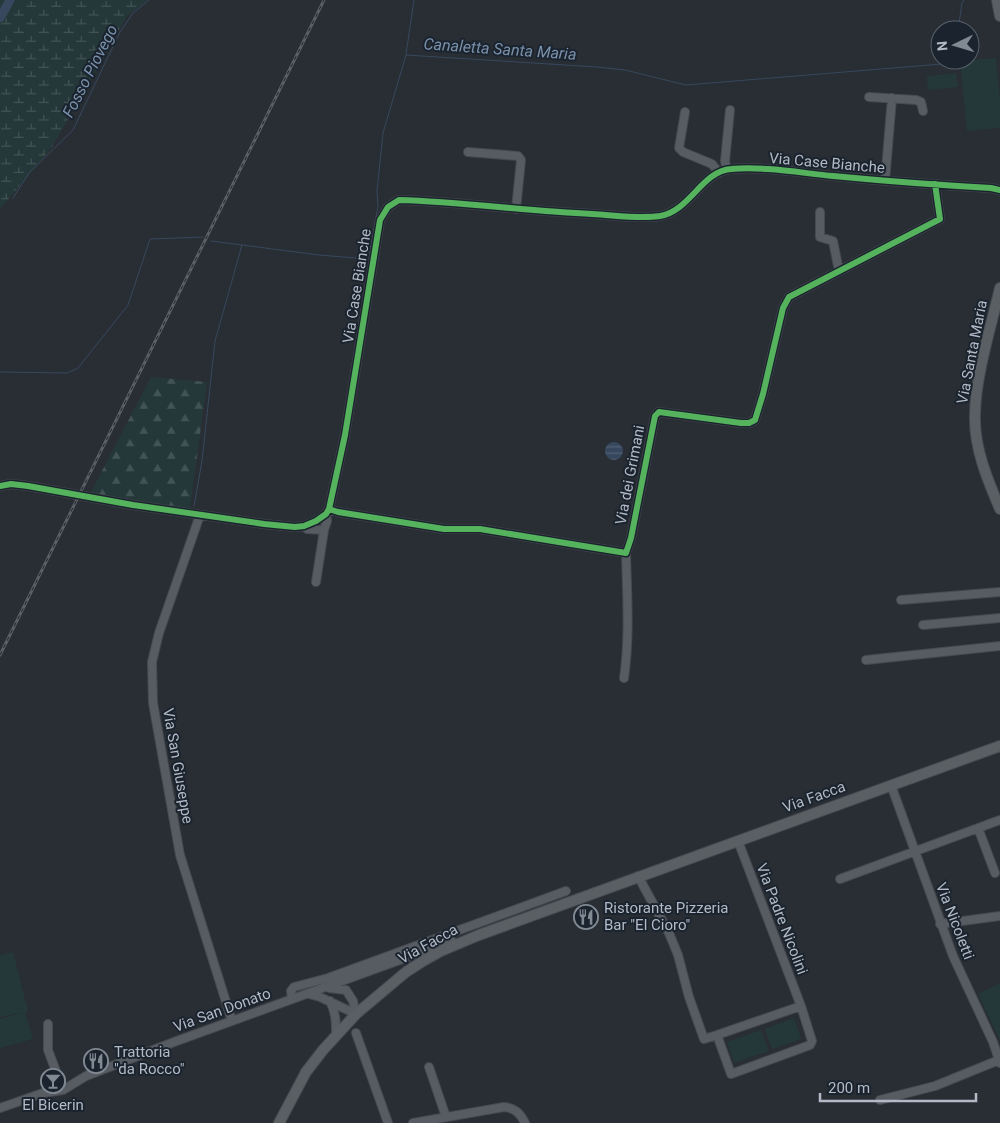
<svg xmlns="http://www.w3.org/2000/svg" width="1000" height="1123" font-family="Roboto,sans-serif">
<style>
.green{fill:#253839}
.forest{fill:url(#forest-firs)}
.wetland{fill:url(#wetland-marsh)}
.water{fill:url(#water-rules)}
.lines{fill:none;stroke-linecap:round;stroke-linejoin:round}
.stream{stroke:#37485e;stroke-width:1}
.river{stroke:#37485e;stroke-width:9}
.minor-casing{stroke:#464a4f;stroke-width:10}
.major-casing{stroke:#454a51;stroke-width:12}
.minor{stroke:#575c63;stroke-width:8}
.major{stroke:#5a5f64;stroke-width:10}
.rail-casing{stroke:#5b6066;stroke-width:3}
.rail{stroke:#1b242e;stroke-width:1;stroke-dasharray:4;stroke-linecap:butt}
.cycleway-casing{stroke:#1b242e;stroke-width:9}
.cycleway{stroke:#56b35d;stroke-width:6}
.labels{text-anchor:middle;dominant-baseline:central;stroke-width:4;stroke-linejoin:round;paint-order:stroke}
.street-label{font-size:15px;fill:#b1bac6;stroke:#1b242e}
.poi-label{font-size:15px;fill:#b1bac6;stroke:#1b242e;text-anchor:start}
.water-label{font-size:16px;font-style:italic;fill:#7a91ac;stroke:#1b242e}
</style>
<defs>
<pattern id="forest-firs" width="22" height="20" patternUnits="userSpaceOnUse" patternTransform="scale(1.25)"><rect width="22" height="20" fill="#253839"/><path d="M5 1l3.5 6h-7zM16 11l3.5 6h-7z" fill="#425354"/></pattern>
<pattern id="wetland-marsh" width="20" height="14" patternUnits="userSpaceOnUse" patternTransform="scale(1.25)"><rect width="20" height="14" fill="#253839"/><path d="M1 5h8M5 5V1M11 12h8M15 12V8" fill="none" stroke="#425354"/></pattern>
<pattern id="water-rules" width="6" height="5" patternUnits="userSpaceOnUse" patternTransform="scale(1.25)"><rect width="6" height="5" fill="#37485e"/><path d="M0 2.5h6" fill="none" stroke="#526074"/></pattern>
</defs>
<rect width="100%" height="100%" fill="#282e34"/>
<path class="green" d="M996,58l4,44v26l-33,3 -7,-70z
M956,73l2,14 -30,3 -1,-14z
M13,952l15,59 -3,1 8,27 -33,9v-29l24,-7 -24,5v-62z
M1000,983v57l-22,-46z
M794,1018l7,21 -29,10 -7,-20z
M761,1030l8,21 -35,12 -7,-21z"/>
<path class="forest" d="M151,377l56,5 -17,127 -100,-15z"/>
<path class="wetland" d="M0,0h148l-21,16 -75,131 -52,62z"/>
<path class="water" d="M605 451a9 9 0 1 1 18 0a9 9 0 1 1-18 0Z"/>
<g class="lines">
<path class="stream" d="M958,30l4,-27 2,-3
M406,54l8,-54
M13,198l16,-25 44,-43 47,-98 13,-19 16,-13
M211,241l108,14 49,4 10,-52 -1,-16 6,-58 23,-78 191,12 28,3 61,15 268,-22v-3
M0,372l67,1 11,-5 50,-63 22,-66 53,-2
M194,506l8,-45 13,-120 27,-96"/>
<path class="river" d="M0,18l10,-18"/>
<defs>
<path id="minor" d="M869,97l47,3 5,2 2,9
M685,112l-6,36 4,4 29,12 7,9
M468,152l50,4 3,4 -5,49
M727,170l-2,-9 5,-51
M885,181l7,-83
M820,212v25l13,4 6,30
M0,486l11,-2 17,2 105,19 131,19 31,3 9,-1 12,-5 10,-7 3,-5 16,-74 35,-215 8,-13 11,-7c64,2 128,11 193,14 22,1 46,5 68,2 30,-5 42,-45 71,-47 31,-3 70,4 102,7 52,5 105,9 158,12l9,2
M329,509l9,3 106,17h36l146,24 5,-15 24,-122 4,-4 82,11h8l6,-3 8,-26 20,-86 6,-11 151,-78 -5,-35
M200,515l-41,118 -7,29 1,41 27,152 52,166
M304,526l3,3 17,1 3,-9 -1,-7
M316,582l8,-52
M901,600l99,-8
M923,625l77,-7
M866,660l134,-14
M624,678c6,-41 3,-83 2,-125
M891,785l62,171 40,86 7,21
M978,828l17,45
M738,841l63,165 11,35 -2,4 -79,29 -14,-39 84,-29
M638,876l31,57 9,22 11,42 15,42 13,-4
M840,879l160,-59
M940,924l60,-8
M329,988l17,2 7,11 3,13
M309,994l11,3 36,17
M292,999l-1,-8 3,-4 34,-9 238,-87
M330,1001c6,12 6,21 6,34
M48,1024v26l15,40
M356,1033l32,90
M429,1067l17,50
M880,1100l55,-14 64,-26
M0,1108l43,-15 20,-3 23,-14 88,-34 278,-101
M413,1123l91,-16c11,1 16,6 21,16"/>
<path id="major" d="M997,0l3,16
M1000,288c-9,39 -25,89 -25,128 -1,32 13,65 25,93
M279,1123l27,-51 17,-22 33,-36 50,-42 17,-11 18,-10 38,-16 521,-189"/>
</defs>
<use href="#minor" class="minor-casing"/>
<use href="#major" class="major-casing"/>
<use href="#minor" class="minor"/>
<use href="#major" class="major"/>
<defs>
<path id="rail" d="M0,655l324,-655"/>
</defs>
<use href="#rail" class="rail-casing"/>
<use href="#rail" class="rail"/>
<defs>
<path id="cycleway" d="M0,486l11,-2 17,2 105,19 131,19 31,3 9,-1 12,-5 10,-7 3,-5 16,-74 35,-215 8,-13 11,-7c64,2 128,11 193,14 22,1 46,5 68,2 30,-5 42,-45 71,-47 31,-3 70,4 102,7 52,5 105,9 158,12l9,2
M329,509l9,3 106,17h36l146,24 5,-15 24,-122 4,-4 82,11h8l6,-3 8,-26 20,-86 6,-11 151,-78 -5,-35"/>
</defs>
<use href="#cycleway" class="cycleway-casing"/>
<use href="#cycleway" class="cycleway"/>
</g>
<defs>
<symbol id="restaurant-ring" viewBox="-11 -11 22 22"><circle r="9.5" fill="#1b242e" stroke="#818993" stroke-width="1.5"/><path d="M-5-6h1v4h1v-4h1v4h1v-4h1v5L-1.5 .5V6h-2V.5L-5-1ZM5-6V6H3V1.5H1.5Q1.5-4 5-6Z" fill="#818993"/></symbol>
<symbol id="bar-ring" viewBox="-11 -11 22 22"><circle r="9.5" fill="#1b242e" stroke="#818993" stroke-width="1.5"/><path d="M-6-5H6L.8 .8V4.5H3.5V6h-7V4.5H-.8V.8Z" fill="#818993"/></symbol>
</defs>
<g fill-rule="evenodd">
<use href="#restaurant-ring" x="572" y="903" width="28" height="28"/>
<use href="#restaurant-ring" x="82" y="1047" width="28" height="28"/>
<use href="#bar-ring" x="39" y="1067" width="28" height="28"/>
</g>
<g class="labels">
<g class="street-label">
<text transform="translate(827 163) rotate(5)">Via Case Bianche</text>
<text transform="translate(357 286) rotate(-81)">Via Case Bianche</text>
<text transform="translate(972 352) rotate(-79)">Via Santa Maria</text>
<text transform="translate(630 475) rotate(-79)">Via dei Grimani</text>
<text transform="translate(178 766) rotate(80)">Via San Giuseppe</text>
<text transform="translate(814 797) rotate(-20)">Via Facca</text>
<text transform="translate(782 919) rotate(69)">Via Padre Nicolini</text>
<text transform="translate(955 921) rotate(69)">Via Nicoletti</text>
<text transform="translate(428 944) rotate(-29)">Via Facca</text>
<text transform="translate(222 1010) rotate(-20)">Via San Donato</text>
</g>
<g class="poi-label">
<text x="604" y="908">Ristorante Pizzeria<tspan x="604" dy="17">Bar "El Cioro"</tspan></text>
<text x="114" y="1052">Trattoria<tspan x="114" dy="17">"da Rocco"</tspan></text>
<text x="53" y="1105" text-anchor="middle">El Bicerin</text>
</g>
<g class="water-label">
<text transform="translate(500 49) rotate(4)">Canaletta Santa Maria</text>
<text transform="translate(90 71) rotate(-63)">Fosso Piovego</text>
</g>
</g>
<g transform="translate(955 45) rotate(265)"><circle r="24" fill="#1b242e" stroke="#57606b"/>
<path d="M0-4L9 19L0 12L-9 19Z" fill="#818993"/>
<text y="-8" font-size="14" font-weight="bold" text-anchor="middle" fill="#b1bac6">N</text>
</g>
<path d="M820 1093v8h156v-8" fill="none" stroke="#b1bac6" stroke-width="2.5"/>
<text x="828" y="1093" font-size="15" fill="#b1bac6" stroke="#1b242e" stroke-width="4" paint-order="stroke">200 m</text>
</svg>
